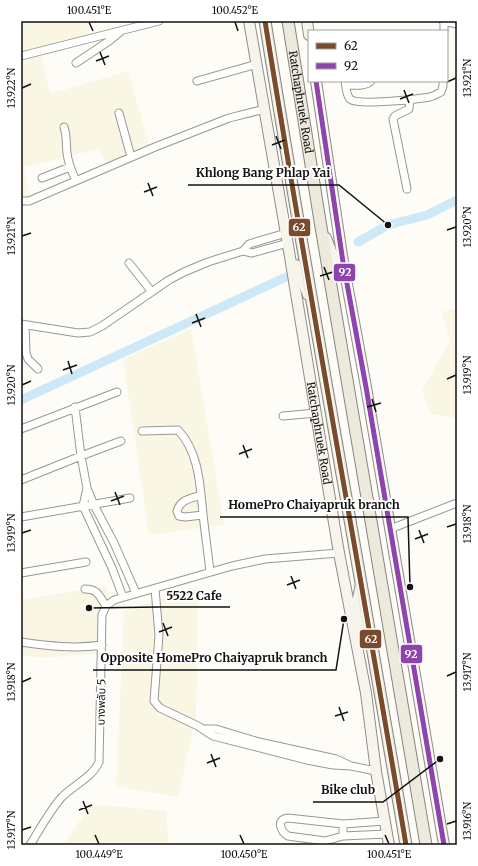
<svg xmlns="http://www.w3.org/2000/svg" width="478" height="866" font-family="Merriweather,'Noto Sans Thai',serif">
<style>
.farmland{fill:#f9f7e4}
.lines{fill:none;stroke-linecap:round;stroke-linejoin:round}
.canal{stroke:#cde8f7;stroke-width:9}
.minor-casing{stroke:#979795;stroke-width:9}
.secondary-casing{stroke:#8e8d8b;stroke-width:12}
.primary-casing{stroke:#858482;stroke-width:13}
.minor{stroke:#fffffe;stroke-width:7}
.secondary{stroke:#f6f4eb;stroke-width:10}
.primary{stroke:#ede9dc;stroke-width:11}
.bus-1-casing{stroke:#fff;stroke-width:8}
.bus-2-casing{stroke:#fff;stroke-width:8}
.bus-1{stroke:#7a4b2a;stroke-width:5}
.bus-2{stroke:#8e44ad;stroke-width:5}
.ticks{fill:none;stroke:#111;stroke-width:1.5}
.labels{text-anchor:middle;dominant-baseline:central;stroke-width:4;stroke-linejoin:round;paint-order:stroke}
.street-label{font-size:11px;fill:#111;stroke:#fff}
.leader{fill:none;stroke:#111;stroke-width:1.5}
.callout-dot{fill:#111;stroke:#fff;stroke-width:1.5}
.callout-label{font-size:12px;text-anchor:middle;font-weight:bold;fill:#111;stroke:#fff;stroke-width:4;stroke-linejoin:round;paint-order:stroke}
.line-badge{stroke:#fff;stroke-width:1.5}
.badge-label{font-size:11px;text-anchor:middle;font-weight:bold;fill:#fff}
.neatline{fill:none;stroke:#111;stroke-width:1.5}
.ticks-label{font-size:10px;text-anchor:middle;fill:#111}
</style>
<rect width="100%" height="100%" fill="#fdfcf7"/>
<path class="farmland" d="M21,21h65l5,19 -50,16 9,38 78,-23 22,76 -43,18 -8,-16 -75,18 7,37 -10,3z
M457,308v110l-26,-4 -9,-24 28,-49 -8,-29z
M191,329l33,196 -75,10 -26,-176z
M106,586l4,12 -6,14 1,41 -62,5 -22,-3v-55z
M198,586l-2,131 -18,80 -62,-11 8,-175z
M91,804l75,7 3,34h-106z"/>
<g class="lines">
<path class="canal" d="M358,242l30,-17 39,-10 30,-15
M21,400l265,-123"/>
<defs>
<path id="minor" d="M443,21l14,3
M444,31v-9
M21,56l138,-35
M76,63l33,-22 11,-9
M197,81l60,-17
M345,81c1,5 1,14 5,18 7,7 68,0 80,-2 4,-1 7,-3 11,-5l2,-6v-5
M346,85c8,0 18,2 25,-4
M119,113l12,44
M64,127c3,9 2,17 3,26 1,10 5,19 9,28
M42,178l28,-11
M407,189l-14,-70 2,-3 14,-7 1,-10
M21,201h8l126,-54 74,-29 36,-9
M243,251l9,2 36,-10
M129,263l23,29
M21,324l57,9 12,-1 12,-6 67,-46 15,-8 24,-10 35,-11 6,-7 37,-11
M25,325l1,28 2,6 10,10
M75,407l6,49 6,32 7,17 20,38 22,50
M283,416l33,-3
M21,429l96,-37
M142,431l36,-1c21,22 22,55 25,84 2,19 5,39 7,58
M21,480l60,-24 40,-15
M87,488l-4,18 29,62 11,29
M201,495c-11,4 -20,4 -24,16l2,5 6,1 18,-2
M21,517l109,-19
M390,529l67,-26
M21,573l65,-11
M85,589c13,0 14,7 21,17
M155,589l4,46 -5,66 6,7 38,18 15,10 94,24 26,5 18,1 25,5
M21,642c28,4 53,7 81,3
M205,729h11l43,13 77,17 13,6
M343,824v12l44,-2
M343,836l-18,5 -37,-5c-8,-5 -12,-17 0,-18l55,6 42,-3
M30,845c10,-16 19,-33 31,-47 12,-13 31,-20 38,-36l3,-147 4,-9 8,-6 118,-34 33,-7 74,-6"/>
<g id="secondary">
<path id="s1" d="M249,21l40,230 50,302 27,140 10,78 13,74"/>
<path d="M307,21l2,14"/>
<path d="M316,81l27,181 23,125 78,458"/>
<path d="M326,238l15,39"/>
<path d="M296,265l12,30"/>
<path d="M361,584l-4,19 4,37"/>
</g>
<g id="primary">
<path d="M265,21c44,275 95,549 141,824"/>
<path id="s2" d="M288,21l32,200 106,624"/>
</g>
</defs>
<use href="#minor" class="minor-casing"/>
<use href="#secondary" class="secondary-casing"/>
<use href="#primary" class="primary-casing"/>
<use href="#minor" class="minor"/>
<use href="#secondary" class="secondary"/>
<use href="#primary" class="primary"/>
<defs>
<path id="bus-1" d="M265,21c44,275 95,549 141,824"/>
<path id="bus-2" d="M316,81l27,181 23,125 78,458"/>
</defs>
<use href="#bus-1" class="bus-1-casing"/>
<use href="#bus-2" class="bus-2-casing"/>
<use href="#bus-1" class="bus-1"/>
<use href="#bus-2" class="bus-2"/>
</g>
<path class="ticks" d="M89,22l4,9M235,22l3,9M100,52l5,13M96,61l13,-5M447,82l9,-4M22,88l9,-4M404,90l5,13M400,99l13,-5M276,136l5,13M272,145l13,-5M148,183l5,13M144,192l13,-5M447,230l9,-3M22,236l9,-3M324,267l5,13M320,276l13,-4M196,314l5,13M192,323l13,-5M68,361l4,13M63,370l14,-5M447,379l9,-4M22,385l9,-4M372,399l4,13M367,407l14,-4M243,445l5,13M239,454l13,-5M115,492l5,13M111,501l13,-5M447,527l9,-3M419,530l5,13M22,533l9,-3M415,539l13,-5M291,576l5,13M287,585l13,-5M163,623l5,13M159,632l13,-5M447,676l9,-4M22,682l9,-4M339,707l5,14M335,716l13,-4M211,754l5,13M207,763l13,-5M83,801l5,13M79,810l13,-5M447,824l9,-3M22,830l9,-3M95,835l4,9M240,835l4,9M385,835l4,9"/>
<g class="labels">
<g class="street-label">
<text stroke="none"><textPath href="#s2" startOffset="82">Ratchaphruek Road</textPath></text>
<text stroke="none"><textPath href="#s1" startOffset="418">Ratchaphruek Road</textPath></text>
<text transform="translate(101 702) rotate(-89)">บางพลับ 5</text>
</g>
</g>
<path class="leader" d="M388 225L339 185H188M410 587L408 517H220M89 608L158 607H230M344 619L336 670H93M440 759L383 802H313"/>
<g class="callout-dot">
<circle cx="388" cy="225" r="4"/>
<circle cx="410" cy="587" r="4"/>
<circle cx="89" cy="608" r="4"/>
<circle cx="344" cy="619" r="4"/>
<circle cx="440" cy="759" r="4"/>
</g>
<g class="callout-label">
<text x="263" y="177">Khlong Bang Phlap Yai</text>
<text x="314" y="509">HomePro Chaiyapruk branch</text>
<text x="194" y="600">5522 Cafe</text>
<text x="214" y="662">Opposite HomePro Chaiyapruk branch</text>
<text x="348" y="794">Bike club</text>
</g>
<g class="line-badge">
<rect x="288" y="218" width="23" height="19" rx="4" fill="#7a4b2a"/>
<rect x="333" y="263" width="23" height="19" rx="4" fill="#8e44ad"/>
<rect x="359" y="629" width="23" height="20" rx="4" fill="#7a4b2a"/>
<rect x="400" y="644" width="23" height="20" rx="4" fill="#8e44ad"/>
</g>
<g class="badge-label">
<text x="299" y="231">62</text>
<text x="345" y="276">92</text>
<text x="371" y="643">62</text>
<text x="411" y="658">92</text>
</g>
<rect width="478" height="866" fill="none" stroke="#ffffff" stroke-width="44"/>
<rect x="308" y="30" width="140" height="52" fill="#ffffff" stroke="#a0a0a0"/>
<rect x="316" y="43" width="20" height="6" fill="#7a4b2a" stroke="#a0a0a0"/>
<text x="344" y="50" font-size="12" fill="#111111">62</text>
<rect x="316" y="63" width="20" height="6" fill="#8e44ad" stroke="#a0a0a0"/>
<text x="344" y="70" font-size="12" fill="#111111">92</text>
<rect x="22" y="22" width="434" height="822" class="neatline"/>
<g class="ticks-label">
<text x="89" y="14">100.451°E</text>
<text x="235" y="14">100.452°E</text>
<text transform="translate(467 78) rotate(-90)" y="4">13.921°N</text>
<text transform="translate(11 88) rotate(-90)" y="4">13.922°N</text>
<text transform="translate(467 227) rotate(-90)" y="4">13.920°N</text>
<text transform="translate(11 236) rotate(-90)" y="4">13.921°N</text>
<text transform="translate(467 375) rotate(-90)" y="4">13.919°N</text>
<text transform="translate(11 385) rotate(-90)" y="4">13.920°N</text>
<text transform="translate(467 524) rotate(-90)" y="4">13.918°N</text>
<text transform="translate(11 533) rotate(-90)" y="4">13.919°N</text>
<text transform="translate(467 672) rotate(-90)" y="4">13.917°N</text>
<text transform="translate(11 682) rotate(-90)" y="4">13.918°N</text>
<text transform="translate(467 821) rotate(-90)" y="4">13.916°N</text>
<text transform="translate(11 830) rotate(-90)" y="4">13.917°N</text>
<text x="99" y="858">100.449°E</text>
<text x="244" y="858">100.450°E</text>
<text x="389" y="858">100.451°E</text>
</g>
</svg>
